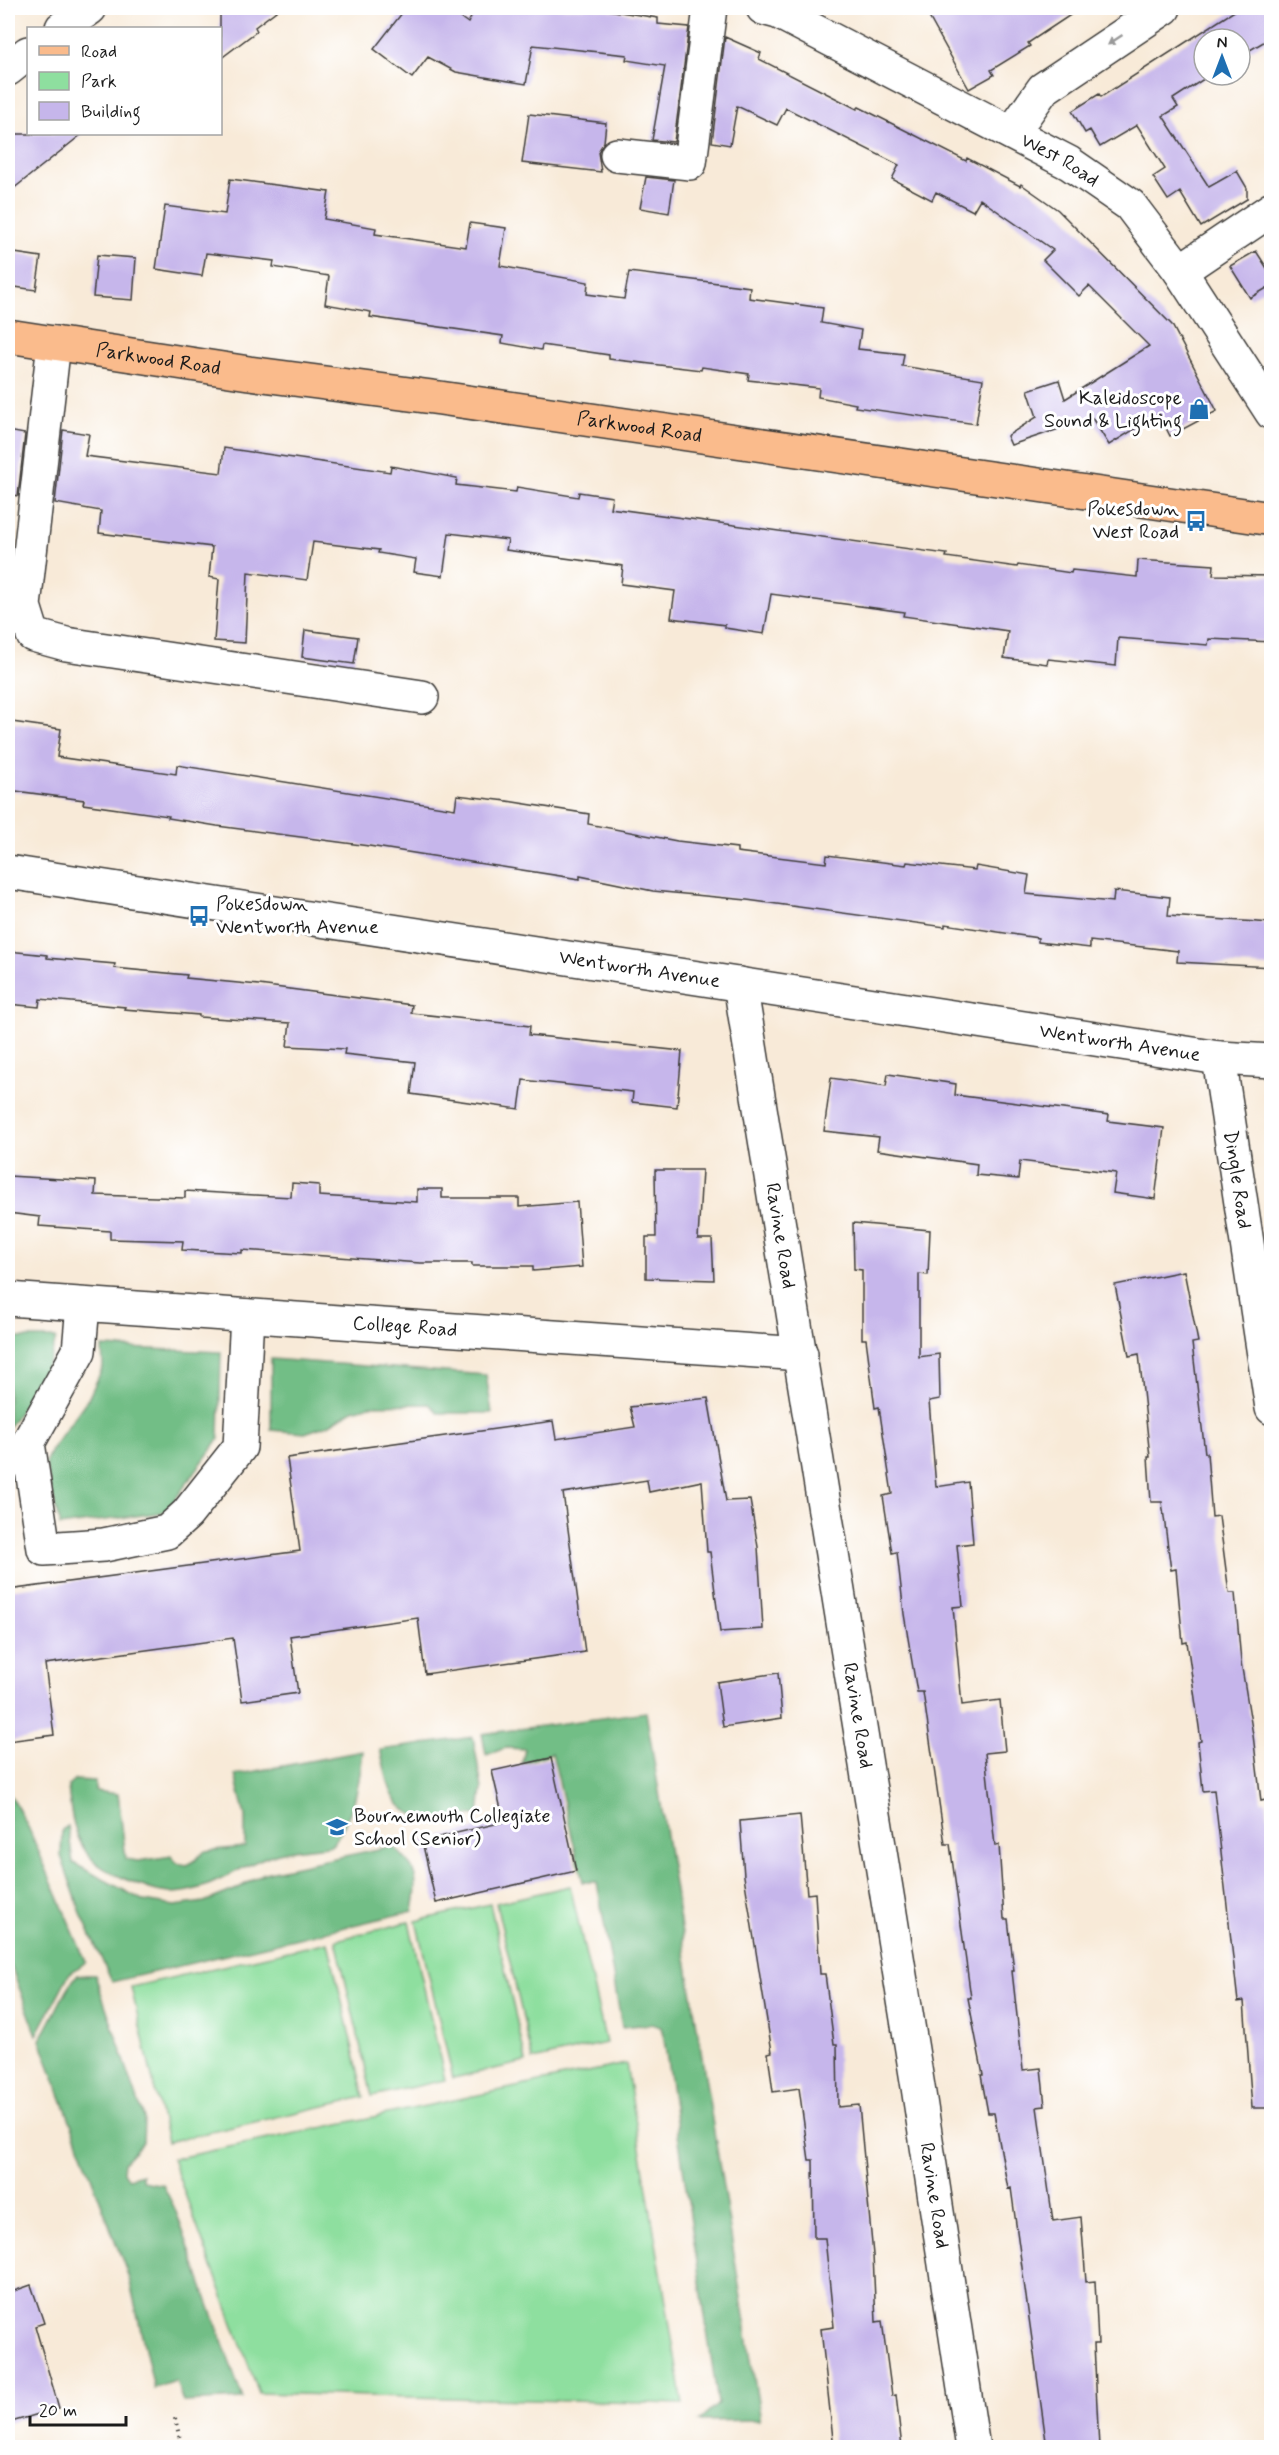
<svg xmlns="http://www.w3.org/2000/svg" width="1279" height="2455" font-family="Mynerve,sans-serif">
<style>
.green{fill:#8edf9f;stroke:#557e5e;stroke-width:1.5}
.forest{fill:#72be86;stroke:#476d51;stroke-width:1.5}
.building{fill:#c6b6eb}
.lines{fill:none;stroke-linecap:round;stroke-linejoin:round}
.minor-casing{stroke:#3d3b38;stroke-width:36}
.major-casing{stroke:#3d3b38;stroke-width:36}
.path{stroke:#3d3b38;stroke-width:4;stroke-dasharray:1.5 4.5;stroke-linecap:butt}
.minor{stroke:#fff;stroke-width:33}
.major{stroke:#fabb8c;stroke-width:33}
.oneway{fill:#999}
.labels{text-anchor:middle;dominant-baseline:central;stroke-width:6;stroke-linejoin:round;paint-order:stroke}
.street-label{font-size:20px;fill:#1c1c1c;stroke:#fff}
.poi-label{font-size:20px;fill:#1c1c1c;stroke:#fff;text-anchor:end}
</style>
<rect width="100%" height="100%" fill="#fff"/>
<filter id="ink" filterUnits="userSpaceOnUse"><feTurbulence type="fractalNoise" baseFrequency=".0167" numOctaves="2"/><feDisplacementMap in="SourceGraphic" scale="12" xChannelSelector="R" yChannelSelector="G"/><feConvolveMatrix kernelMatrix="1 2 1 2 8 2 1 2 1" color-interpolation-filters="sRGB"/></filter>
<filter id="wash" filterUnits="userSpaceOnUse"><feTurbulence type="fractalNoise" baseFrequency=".008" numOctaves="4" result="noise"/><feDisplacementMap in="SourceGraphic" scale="24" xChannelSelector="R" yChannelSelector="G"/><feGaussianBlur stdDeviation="1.35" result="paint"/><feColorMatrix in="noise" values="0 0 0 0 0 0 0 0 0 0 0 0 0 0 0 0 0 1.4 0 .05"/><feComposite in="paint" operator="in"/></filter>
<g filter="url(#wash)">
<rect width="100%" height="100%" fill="#f8ead8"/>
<path class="green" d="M570,1886l36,157 -73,17 -37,-157z
M490,1904l36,158 -73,16 -37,-157z
M409,1922l36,158 -73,16 -36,-156z
M328,1942l36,155 -197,45 -36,-155z
M626,2064l57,340 -424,-11 -87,-234z"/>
<path class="forest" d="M8,1338h48c-7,35 -28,61 -48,90z
M102,1347l119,5 -2,87 -53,73 -106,14 -15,-63 6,-13 38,-53 14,-30z
M271,1359l215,16 6,38h-53l-10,-9 -59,1 -17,5 -25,15 -23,8 -34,-3z
M646,1712l114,703 -1,5 -60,1 19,-17 -54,-365 -3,-12 -10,-3 -29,3 -25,-145h-14l-31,-129 -30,10 3,-14 -19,-1 -20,7 -4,-21z
M473,1737l9,52 -3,25c-31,5 -73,14 -88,-23 -5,-13 -7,-28 -11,-41z
M363,1751c-4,37 -9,63 -31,94 -21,4 -43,3 -63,11 -33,12 -61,37 -98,37 -13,0 -27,-6 -39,-11 -13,-6 -31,-13 -40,-23 -18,-18 -22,-49 -24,-73l7,-6 20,1v10l23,3 8,65 12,2 34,-5 4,7 11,2 9,-5 8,-9 41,-4v-31l-10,-41z
M8,1794l5,5 16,30 57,133 -17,12 -32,61 -29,-77z
M68,1826l5,37 71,38 31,5 29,-4 33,-13 27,-16 128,-27c26,21 27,34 21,65l-301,71 -30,-66 -21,-60 1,-26z
M77,1975h18l49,143 -1,24 -19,20 -1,10 6,6 13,-4v7l21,4 12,24 68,190 -60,3 -7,-21 -22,7 -25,-110 -89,-238c14,-22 21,-45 37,-65z"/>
<g id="blocks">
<path class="building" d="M220,8h60l-25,19 2,4 -37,28z
M406,8h41l21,15 8,-15h119l63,10v6l31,3 -15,115 -22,-2 13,-74 -39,-6 1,-5 -94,-10 -7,39 -70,-12 -28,-15 -16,21 -38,-29z
M924,8h157l-53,35 2,3 -39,24 3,5 -25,14z
M1239,8h33v29l-32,19v-17h-36v36h6l-37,24 5,8 -15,9 46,71 28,-16 10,17v11l-46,28 -21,-35 -12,8 -15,-23 12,-8 -28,-44 -37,22 -10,-17 -5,3 -13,-22 27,-17 2,3z
M725,37l36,16 -2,6 98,50 2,-2 107,54 1,-3 53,28 1,-2 37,26 114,115 45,86 -47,25 -11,-22 -50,31 -17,-27 -81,27 -4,-9 30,-19 -9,-27 31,-10 6,19 84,-53 -60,-60 -10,10 -36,-36 10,-10 -73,-51 -7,12 -37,-19 -4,8 -40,-21 7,-14 -113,-57 -9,17 -40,-19 -7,39 -18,-3z
M529,114l77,9 -2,19 -6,10 3,20 -79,-9z
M8,134h74l-74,59z
M646,177l28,3 -5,33 -29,-5z
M230,179l99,13 -5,27 52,9 -1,6 91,13 4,-24 36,5 -6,38 88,16 -1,12 37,5 5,-27 121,15 -1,11 74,10 -2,15 40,7 -3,19 46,5 -2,12 81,13 -7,45 -121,-17 1,-3 -38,-7 1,-9 -71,-8 1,-6 -47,-7 -1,3 -92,-11v-4l-67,-10 -1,5 -39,-7 1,-7 -133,-19 1,-5 -46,-8 4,-28 -56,-9 1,-6 -68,-8 -4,23 -46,-7 9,-63 60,8z
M1256,251l16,25v9l-22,13 -20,-32z
M8,252l33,5 -5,33 -28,-4z
M97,255l39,3 -3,42 -40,-3z
M63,430l26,4 -4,22 136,17 3,-25 166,24 1,-6 66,12 -1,7 60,7 1,-5 61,10 1,-5 33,5 -2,11 337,46 -1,3 71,10 1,-2 53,8 1,-3 65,7 1,-17 76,5 -1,10 59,1v66l-63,-3 -1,6 -90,-7 -2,28 -68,-7 -1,5 -43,-6 4,-27 -105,-15 1,-4 -133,-18 -7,40 -39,-6v-3l-54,-7 4,-27 -54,-7 2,-18 -117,-16 2,-10 -59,-7 -6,43 -29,-4 2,-13 -38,-6 1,-3 -66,-8 -6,38 -59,-8 -3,71 -31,-2 5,-62 -10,-2 3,-30 -113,-14 2,-22 -46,-8z
M8,431l17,3 -7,62 -10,-2z
M305,630l53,7 -4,27 -52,-7z
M12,722l49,7 -4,28 119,17 1,-9 278,44 2,-14 50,6 82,13 -1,10 89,17 60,7v4l89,11 1,-8 79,10 1,-3 68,8 1,-4 53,9 -3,19 87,8 1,-11 56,6 -2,19 104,7v44l-95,-5 1,-11 -88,-10v7l-52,-6v-4l-93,-14v3l-198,-27 -94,-9 -73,-15v3l-211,-33 -152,-20 -49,-8 1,-2 -86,-12 1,-4 -76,-10v-38z
M8,951l39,4v3l68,6 -1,4 73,7 -1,3 73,7 153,20 -1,8 119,13 -1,9 153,16 -5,56 -45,-5 1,-10 -110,-12 -4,29 -108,-15 4,-32 -71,-8 1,-5 -58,-3 3,-23 -91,-6v-2l-75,-6 1,-2 -85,-8 -1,8 -31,-3z
M888,1074l68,10 -1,11 154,20 -1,6 56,7 -9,71 -42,-6 3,-20 -96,-12 -2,18 -42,-4 1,-11 -100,-14 2,-13 -55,-6 7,-53 55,8z
M655,1170h47l-4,69h14l2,41 -68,-2v-41h10z
M8,1176l88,5 -1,14 90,3v-7l106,6 1,-14 27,2v11l98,6v-13h25v9h77v9l58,-5 5,65 -49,4v-5h-61v-3h-52l-178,-13v3l-60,-3 1,-9 -73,-2v-8l-71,-5 1,-9 -32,-4z
M853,1223l77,7 -2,45 -9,-1v83l20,-3 1,45 -11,2 7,86 32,-5 5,61 -16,2 6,61 -10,1 9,98 38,-5 5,51 -20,2 10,93 4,-1 5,74h4l6,52h-2l11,99 18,-2 4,38 -8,1 16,114 28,-4 5,65 9,-1 3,63h-4l5,104h-52l-36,-260 -3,1 -14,-76h-6l-7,-38h2l-15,-77h3l-21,-154h-5l-22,-152h-6l-13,-78 -7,-62 -5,1 -9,-57 9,-2 -13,-87 -4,1 -9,-69h-4v-69l-8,-1z
M1184,1271l14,71 -6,1 13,110h2l5,64 7,-1 10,77h6l6,69 12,73 8,66 5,-1 6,49v259h-20l-8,-107 -6,1 -24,-212 -11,1 -5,-49 3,-1 -14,-99 -4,1 -7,-74 -5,1 -9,-68h-11l-3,-45h2l-11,-103 -10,2 -14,-71z
M708,1398l18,103 24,-1 8,47 5,82 -43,3 -10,-80h-3l-5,-71 -53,11 -2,-12 -84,13 22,159 -160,22 -7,-56 -128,18 8,57 -56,8 -9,-63 -188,26 9,71 -46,6v-151l292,-39 -13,-93 266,-37 3,18 79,-12 -5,-20z
M778,1673l4,45 -59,9 -6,-45z
M551,1758l25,113 -140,32 -14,-62 82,-19 -12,-51z
M800,1815l7,79 8,-1 5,81h5l9,70h3l1,63 21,-2 14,150 3,67 6,-1 10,75 4,-1 6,53h-68l-13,-119 13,-2 -9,-89h-11l-1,-78h-4l-10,-72 -26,4 -5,-39 4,-1 -28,-176 -4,-55z
M31,2285l13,38 -9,3 24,82 -51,15v-130z"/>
</g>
</g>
<g filter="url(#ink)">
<use href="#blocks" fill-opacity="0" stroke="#3d3b38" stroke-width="1.5"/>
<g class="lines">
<defs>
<g id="minor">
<path id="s1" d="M763,8l15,4 291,151 61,42 50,66 92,142"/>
<path d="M62,28l28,-20"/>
<path d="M8,69l20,-16"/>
<path d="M1012,133l31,-44 121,-81"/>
<path d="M617,155l73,8 20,-155"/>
<path d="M1180,271l92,-62"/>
<path d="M54,343l-30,263 9,29 33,9 356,53"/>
<path id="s2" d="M8,872l1211,186 53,3"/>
<path id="s3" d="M740,984l178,1103 55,361"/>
<path id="s4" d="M1219,1058l53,350"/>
<path id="s5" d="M8,1299l793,55"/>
<path d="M83,1305l-4,46 -51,92 16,106 60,-4 63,-13 20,-18 53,-67 7,-131"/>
</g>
<g id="major">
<path id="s6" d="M8,336l241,37 191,25 832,121"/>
</g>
</defs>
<use href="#minor" class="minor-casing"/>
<use href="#major" class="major-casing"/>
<path class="path" d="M175,2418l7,30"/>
<use href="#minor" class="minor"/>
<use href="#major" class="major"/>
</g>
<defs><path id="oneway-solid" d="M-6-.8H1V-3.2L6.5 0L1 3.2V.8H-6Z" transform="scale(1.5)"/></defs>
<use class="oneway" href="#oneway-solid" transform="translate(1115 40) rotate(146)"/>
</g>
<defs>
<symbol id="shop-bare" viewBox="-9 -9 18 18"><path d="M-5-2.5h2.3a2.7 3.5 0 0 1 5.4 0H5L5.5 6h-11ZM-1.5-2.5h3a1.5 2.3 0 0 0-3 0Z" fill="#1f6fb2" stroke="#fff" stroke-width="2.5" paint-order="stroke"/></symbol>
<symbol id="bus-bare" viewBox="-9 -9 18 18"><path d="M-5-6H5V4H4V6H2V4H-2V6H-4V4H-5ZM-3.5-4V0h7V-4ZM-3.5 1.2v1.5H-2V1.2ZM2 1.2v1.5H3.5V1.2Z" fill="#1f6fb2" stroke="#fff" stroke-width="2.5" paint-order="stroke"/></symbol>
<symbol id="school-bare" viewBox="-9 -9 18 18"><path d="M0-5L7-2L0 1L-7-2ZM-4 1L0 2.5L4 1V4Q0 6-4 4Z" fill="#1f6fb2" stroke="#fff" stroke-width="2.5" paint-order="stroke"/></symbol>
</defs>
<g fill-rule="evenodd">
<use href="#shop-bare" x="1184" y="394" width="30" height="30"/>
<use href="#bus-bare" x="1181" y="506" width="30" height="30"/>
<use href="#bus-bare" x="184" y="901" width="30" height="30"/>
<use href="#school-bare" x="322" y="1812" width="30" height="30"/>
</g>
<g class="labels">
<g class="street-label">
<text stroke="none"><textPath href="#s1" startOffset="334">West Road</textPath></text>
<text stroke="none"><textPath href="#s6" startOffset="152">Parkwood Road</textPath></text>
<text stroke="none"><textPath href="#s6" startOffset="638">Parkwood Road</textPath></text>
<text stroke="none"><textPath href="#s2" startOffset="639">Wentworth Avenue</textPath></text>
<text stroke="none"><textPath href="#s2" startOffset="1125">Wentworth Avenue</textPath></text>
<text stroke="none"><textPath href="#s4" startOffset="123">Dingle Road</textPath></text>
<text stroke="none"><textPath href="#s3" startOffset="255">Ravine Road</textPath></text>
<text stroke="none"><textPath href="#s5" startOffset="398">College Road</textPath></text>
<text stroke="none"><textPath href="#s3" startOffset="741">Ravine Road</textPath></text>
<text stroke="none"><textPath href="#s3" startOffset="1227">Ravine Road</textPath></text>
</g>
<g class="poi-label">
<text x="1182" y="398">Kaleidoscope<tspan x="1182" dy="23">Sound &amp; Lighting</tspan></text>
<text x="1179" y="509">Pokesdown<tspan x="1179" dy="23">West Road</tspan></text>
<text x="216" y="904" text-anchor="start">Pokesdown<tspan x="216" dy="23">Wentworth Avenue</tspan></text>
<text x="354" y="1816" text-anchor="start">Bournemouth Collegiate<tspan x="354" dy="23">School (Senior)</tspan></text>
</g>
</g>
<rect width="1279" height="2455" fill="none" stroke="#fff" stroke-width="30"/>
<rect x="27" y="27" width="195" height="108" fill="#ffffff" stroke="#a4a4a4" stroke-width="1.5"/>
<rect x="39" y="46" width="30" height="9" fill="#fabb8c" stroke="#a4a4a4" stroke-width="1.5"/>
<text x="81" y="57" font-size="18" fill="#1c1c1c">Road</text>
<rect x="39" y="72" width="30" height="18" fill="#8edf9f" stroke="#a4a4a4" stroke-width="1.5"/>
<text x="81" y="87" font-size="18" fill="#1c1c1c">Park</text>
<rect x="39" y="102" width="30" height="18" fill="#c6b6eb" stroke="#a4a4a4" stroke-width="1.5"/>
<text x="81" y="117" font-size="18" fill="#1c1c1c">Building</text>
<g transform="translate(1222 57)"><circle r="28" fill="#ffffff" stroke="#a4a4a4" stroke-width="1.5"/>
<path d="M0-4.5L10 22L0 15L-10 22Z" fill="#1f6fb2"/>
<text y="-9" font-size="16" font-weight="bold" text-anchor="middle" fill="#1c1c1c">N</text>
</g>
<path d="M30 2416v9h96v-9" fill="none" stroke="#1c1c1c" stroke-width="3"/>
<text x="39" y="2416" font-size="18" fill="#1c1c1c" stroke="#ffffff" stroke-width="4.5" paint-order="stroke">20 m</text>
</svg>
